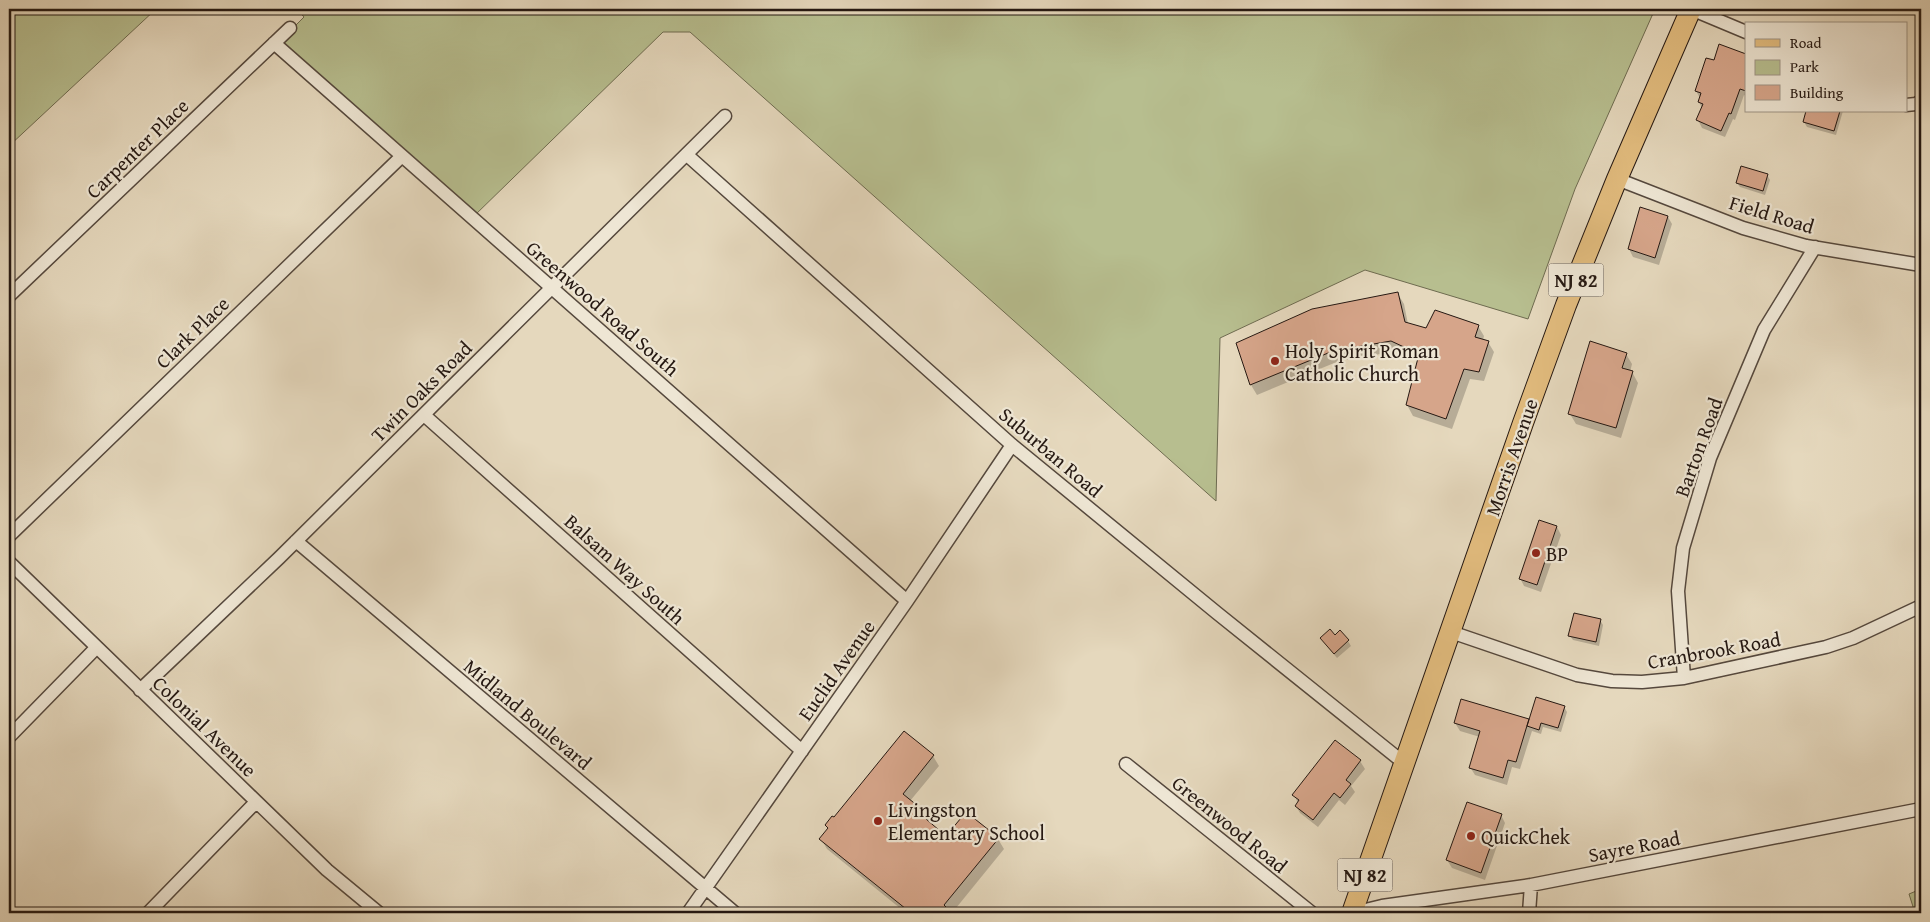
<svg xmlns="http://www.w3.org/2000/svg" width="1930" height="922" font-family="'Gentium Book Plus',serif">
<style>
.green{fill:#b7be8f;stroke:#6e6b50}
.shadow{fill:#0003}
.building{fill:#d6a58a;stroke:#251812}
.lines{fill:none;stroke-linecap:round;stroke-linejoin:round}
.minor-casing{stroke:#55483d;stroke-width:15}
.primary-casing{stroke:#251812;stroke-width:22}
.minor{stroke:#eee6d4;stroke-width:12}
.primary{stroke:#e2bc7e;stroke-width:20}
.poi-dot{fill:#8f2418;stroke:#eee6d4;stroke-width:2}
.labels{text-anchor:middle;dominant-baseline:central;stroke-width:4.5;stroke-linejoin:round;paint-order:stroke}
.shield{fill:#eee6d4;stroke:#61564c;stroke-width:1}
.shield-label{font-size:19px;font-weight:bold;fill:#251812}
.street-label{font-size:20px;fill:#251812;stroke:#eee6d4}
.poi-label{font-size:20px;fill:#251812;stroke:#eee6d4;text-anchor:start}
</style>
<rect width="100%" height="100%" fill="#e5d8bd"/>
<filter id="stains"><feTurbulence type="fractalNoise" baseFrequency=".004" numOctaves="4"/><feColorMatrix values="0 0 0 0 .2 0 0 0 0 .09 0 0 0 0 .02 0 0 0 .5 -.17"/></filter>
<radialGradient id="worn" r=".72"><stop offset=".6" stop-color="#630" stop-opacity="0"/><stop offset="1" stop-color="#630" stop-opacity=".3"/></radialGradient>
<path class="green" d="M9,9h147l-147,137z
M297,9h1358l-80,180 -47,130 -163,-49 -145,68 -4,163 -526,-469h-27l-189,184 -197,-172 27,-27z
M1921,889v24h-6l-6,-19z"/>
<path class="shadow" d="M1720,46l26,9v41l-2,-1 -9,25 -2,-1 -8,18 -23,-9 -4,-8 4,-12 -3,-6 1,-4 -4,-7 18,-29z
M1808,111h35l-7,24 -29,-8 -3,-5z
M1767,175l3,5 -5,15 -25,-8 -3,-4z
M1668,217l4,7 -13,41 -26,-8 -4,-8z
M1398,294l6,10 4,20 19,6 51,-4 6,10 -1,4 5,2 6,10 -10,29 -14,-2 -18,50 -39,-13 -6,-11 12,-45 -21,-9 -59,10 -82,34 -6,-10 -13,-41z
M1626,354l6,10 -2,8h2l6,11 -17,55 -45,-14 -6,-10z
M1557,527l4,8 -20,57 -17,-6 -4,-8z
M1600,620l3,5 -4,21 -26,-6 -3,-4z
M1335,636l13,5 3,5 -14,12 -16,-19z
M1564,707l3,5 -6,20 -18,-5 -2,7 -9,-3 -12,38 -8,-2 -5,18 -32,-10 -5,-8 10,-30 -20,-6 -5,-8 73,-3 1,2z
M1335,742l25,19 5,8 -14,17 4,6 -10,13 -6,-5 -21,27 -18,-14 -4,-7 2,-3 -4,-8z
M933,756l6,10 -29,35 18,15 6,11 12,11 52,1 6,10 -52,64h-46l-79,-64 -6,-10 13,-20z
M1501,815l4,8 -20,57 -33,-12 -5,-8z"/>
<path class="building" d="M1719,44l27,10v37l-6,-2 -9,25 -2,-1 -8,18 -25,-11 7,-16 -5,-2 3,-9 -6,-2 11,-33 8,2z
M1806,111h34l-6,20 -31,-9z
M1741,166l27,8 -5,17 -27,-8z
M1640,207l28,9 -13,42 -27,-9z
M1398,292l7,30 21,6 9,-18 44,15 -4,12 14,4 -10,31 -15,-3 -18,50 -40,-14 13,-51 -28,-13 -58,10 -83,34 -14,-42 76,-34z
M1590,341l37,12 -5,15 11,3 -17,57 -48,-14z
M1539,520l18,6 -20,59 -18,-6z
M1574,613l27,6 -5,23 -28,-6z
M1330,629l5,6 5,-5 9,10 -15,14 -14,-16z
M1536,697l29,9 -7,22 -17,-5 -2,7 -12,-4z
M1461,699l68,20 -13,43 -8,-2 -5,18 -34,-10 11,-37 -26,-8z
M904,731l30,24 -31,39 26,21 -3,4 20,17 20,-24 33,26 -55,67 2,2 -5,6h-30l-92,-74 9,-11 -3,-3 7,-9 2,1z
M1335,740l26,20 -15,20 5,4 -11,14 -6,-5 -21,27 -18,-14 4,-6 -7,-5z
M1467,802l35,12 -21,59 -35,-13z"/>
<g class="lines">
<defs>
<path id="minor" d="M1691,9l55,23
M274,43l633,558
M1906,105l10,-1 5,-3
M687,155l325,290 205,168 187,150
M1617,179l126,49 63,18 115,19
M9,296l281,-268
M424,415l378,336
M9,536l393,-380
M296,541l439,372
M9,562l318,308 52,43
M1451,632l126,43 35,6 30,1 42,-4 142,-31 27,-9 66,-31 2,-2
M1684,678l-6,-87 5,-43 27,-90 54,-128 51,-83
M140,690l139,-132 446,-442
M9,737l87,-89
M1126,764l186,149
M148,913l108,-111
M688,913l219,-312 105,-156
M1353,913l29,-7 149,-21 390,-76
M1529,913l2,-28"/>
<path id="primary" d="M1352,913l171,-490 43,-118 51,-126 74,-170"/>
</defs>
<use href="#minor" class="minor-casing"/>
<use href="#primary" class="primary-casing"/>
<use href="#minor" class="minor"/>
<use href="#primary" class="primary"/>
</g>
<g class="poi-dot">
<circle cx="1275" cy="361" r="5"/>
<circle cx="1536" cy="553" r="5"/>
<circle cx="878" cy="821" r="5"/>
<circle cx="1471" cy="836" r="5"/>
</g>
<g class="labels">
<g class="shield">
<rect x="1548.5" y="263.5" width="55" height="33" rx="4"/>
<rect x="1337.5" y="858.5" width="55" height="33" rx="4"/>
</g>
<g class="shield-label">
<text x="1576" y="280">NJ 82</text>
<text x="1365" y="875">NJ 82</text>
</g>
<g class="street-label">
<text transform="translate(137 148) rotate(-44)">Carpenter Place</text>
<text transform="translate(1772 214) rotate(17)">Field Road</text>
<text transform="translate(603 308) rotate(41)">Greenwood Road South</text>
<text transform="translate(192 332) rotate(-44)">Clark Place</text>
<text transform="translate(421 391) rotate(-45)">Twin Oaks Road</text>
<text transform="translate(1698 447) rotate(-70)">Barton Road</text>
<text transform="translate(1051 452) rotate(40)">Suburban Road</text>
<text transform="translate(1511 457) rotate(-71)">Morris Avenue</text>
<text transform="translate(625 569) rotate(42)">Balsam Way South</text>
<text transform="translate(1714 650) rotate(-10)">Cranbrook Road</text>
<text transform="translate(836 670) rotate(-55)">Euclid Avenue</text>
<text transform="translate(528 714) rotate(40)">Midland Boulevard</text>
<text transform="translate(205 726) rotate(44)">Colonial Avenue</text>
<text transform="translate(1230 824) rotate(39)">Greenwood Road</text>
<text transform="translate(1634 846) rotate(-11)">Sayre Road</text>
</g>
<g class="poi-label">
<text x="1285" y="350">Holy Spirit Roman<tspan x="1285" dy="23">Catholic Church</tspan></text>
<text x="1546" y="553">BP</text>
<text x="888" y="809">Livingston<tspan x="888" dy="23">Elementary School</tspan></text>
<text x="1481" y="836">QuickChek</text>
</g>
</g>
<rect width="1930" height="922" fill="none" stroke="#e5d8bd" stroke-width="30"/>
<rect x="10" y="10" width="1910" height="902" fill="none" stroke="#251812" stroke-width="2.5"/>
<rect x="15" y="15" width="1900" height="892" fill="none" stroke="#251812"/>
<rect x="1745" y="22" width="162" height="90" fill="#eee6d4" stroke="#9e9486"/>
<rect x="1755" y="39" width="25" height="8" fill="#e2bc7e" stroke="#9e9486"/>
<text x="1790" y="48" font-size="15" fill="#251812">Road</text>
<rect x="1755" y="60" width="25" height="15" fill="#b7be8f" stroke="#9e9486"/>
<text x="1790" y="72" font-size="15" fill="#251812">Park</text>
<rect x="1755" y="85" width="25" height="15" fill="#d6a58a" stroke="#9e9486"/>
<text x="1790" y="98" font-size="15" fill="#251812">Building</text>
<rect width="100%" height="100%" filter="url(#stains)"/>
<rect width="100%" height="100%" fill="url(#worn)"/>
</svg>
